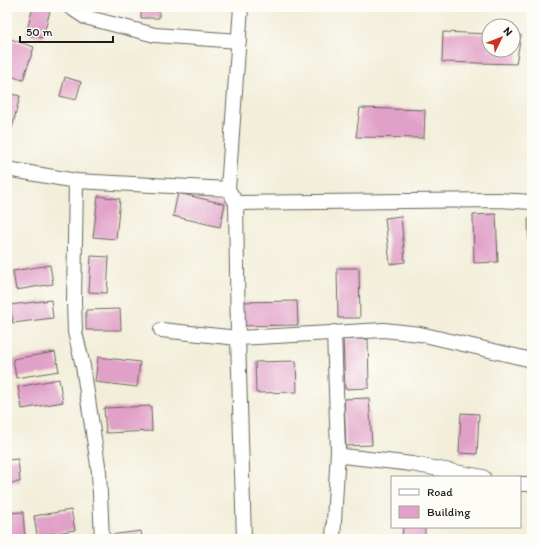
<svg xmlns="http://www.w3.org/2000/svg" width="539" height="546" font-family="Itim,sans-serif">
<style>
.building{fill:#e1a0c7}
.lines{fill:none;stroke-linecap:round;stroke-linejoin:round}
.minor-casing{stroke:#67665e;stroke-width:16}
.minor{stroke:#fff;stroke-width:14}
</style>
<rect width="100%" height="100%" fill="#fdfcf7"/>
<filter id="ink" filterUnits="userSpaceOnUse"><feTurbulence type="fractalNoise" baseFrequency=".025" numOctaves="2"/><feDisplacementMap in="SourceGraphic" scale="8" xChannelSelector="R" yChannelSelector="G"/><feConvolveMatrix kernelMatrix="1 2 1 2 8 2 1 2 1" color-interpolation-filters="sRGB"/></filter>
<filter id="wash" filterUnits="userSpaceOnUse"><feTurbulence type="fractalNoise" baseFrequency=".012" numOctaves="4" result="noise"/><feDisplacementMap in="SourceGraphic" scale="16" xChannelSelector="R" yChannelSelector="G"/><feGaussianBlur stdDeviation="0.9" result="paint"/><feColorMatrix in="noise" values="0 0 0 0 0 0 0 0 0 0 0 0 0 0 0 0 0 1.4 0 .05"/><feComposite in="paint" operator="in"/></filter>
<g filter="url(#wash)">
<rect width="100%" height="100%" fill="#f2eed9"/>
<g id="blocks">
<path class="building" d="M33,7h18l-8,31 -17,-4z
M95,7h13l-1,4z
M141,7h18v11h-18z
M443,32l46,2v16h24v-15h8l-5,29 -74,-2z
M11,39l23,8 -11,33 -16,-5v-25z
M65,77l16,5 -5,18 -16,-4z
M7,93l13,3 -12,49h-1z
M360,108l65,2 -1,28 -68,-1z
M178,193l47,11 -5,23 -47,-11z
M98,196l22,3 -4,40 -23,-2z
M496,214l2,48 -24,1 -1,-48z
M401,216l4,46 -15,2 -5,-46z
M528,218h4v42h-3z
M91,256l18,1 -2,36 -18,-1z
M50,265l3,19 -37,6 -3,-19z
M337,268h22l1,50h-22z
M51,300l2,18 -40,5 -3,-18z
M297,301l1,24 -59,1v-24z
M120,309l1,21h-35v-20z
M343,339h25l1,49 -24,1z
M55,352l4,19 -43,7 -3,-19z
M98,357l42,5 -3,25 -42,-5z
M296,361l1,31 -41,1 -1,-31z
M59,379l4,23 -41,7 -4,-22z
M369,398l3,47 -26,1 -2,-47z
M151,406l1,25 -46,2 -2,-25z
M461,413l18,1 -2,40 -18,-1z
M18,459l2,23 -13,1v-23z
M71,510l4,20 -38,6 -3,-20z
M23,512l2,27h-18v-26z
M403,527h22v12l-23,-1z
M141,531l1,8h-39l-1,-3z"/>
</g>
</g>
<g filter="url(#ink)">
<use href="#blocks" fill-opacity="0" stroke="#67665e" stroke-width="1"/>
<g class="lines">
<defs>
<path id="minor" d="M70,7l15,10 70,18 84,6
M241,7l-13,182 8,14 2,135 6,201
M7,169l69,12 152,8
M76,181l-2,120 1,31 8,34 16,106 3,67
M236,203l262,-3 34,2
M161,330l77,8 146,-8 36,4 112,26
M338,451l5,5 69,8 71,13
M520,484h12
M333,539l5,-88 -4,-119"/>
</defs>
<use href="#minor" class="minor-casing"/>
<use href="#minor" class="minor"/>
</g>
</g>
<rect width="539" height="546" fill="none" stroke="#fdfcf7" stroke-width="24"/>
<rect x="391" y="476" width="130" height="52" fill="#fdfcf7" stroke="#a3a29f"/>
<rect x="399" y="489" width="20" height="6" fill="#ffffff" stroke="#a3a29f"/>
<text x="427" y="496" font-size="12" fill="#1c1c1c">Road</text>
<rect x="399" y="506" width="20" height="12" fill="#e1a0c7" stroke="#a3a29f"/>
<text x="427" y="516" font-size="12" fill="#1c1c1c">Building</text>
<g transform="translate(501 38) rotate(47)"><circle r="19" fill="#fdfcf7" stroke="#a3a29f"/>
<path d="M0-3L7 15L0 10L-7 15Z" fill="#c8321e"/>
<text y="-6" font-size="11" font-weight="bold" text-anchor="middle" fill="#1c1c1c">N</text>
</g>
<path d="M20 36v6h93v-6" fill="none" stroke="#1c1c1c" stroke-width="2"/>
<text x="26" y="36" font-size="12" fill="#1c1c1c" stroke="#fdfcf7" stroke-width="3" paint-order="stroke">50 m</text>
</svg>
